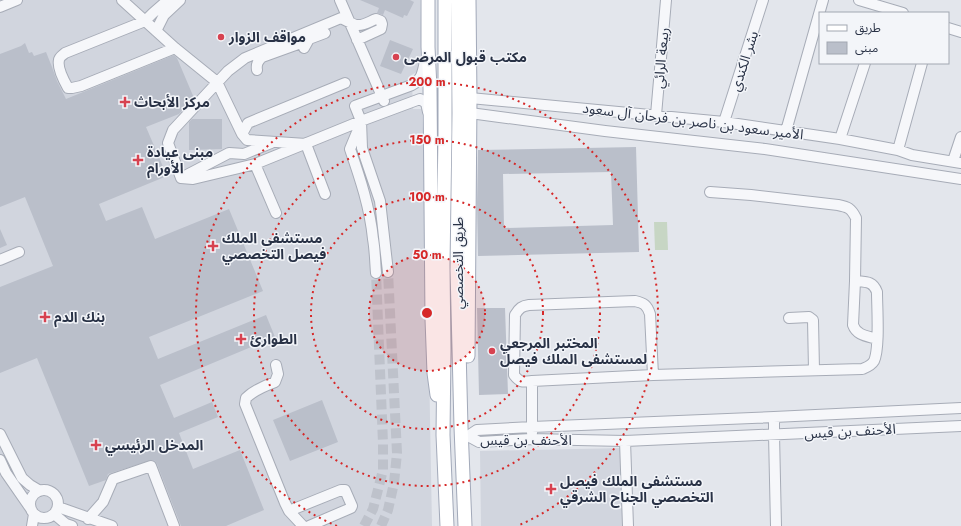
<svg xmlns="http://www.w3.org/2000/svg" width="961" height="526" font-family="Jost,'Noto Sans Arabic',sans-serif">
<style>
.built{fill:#d1d5de}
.pitch{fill:#c7d6c4}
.building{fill:#babfca;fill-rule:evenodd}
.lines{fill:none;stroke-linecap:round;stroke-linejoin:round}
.minor-tunnel{stroke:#bec2cb;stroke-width:10;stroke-dasharray:10 5;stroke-linecap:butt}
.minor-casing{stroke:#a7acb7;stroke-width:12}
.major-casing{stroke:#a2a9b9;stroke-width:15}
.minor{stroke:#f6f7fa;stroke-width:10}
.major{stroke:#fff;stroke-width:13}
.ring{fill:none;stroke:#d62828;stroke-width:2;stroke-dasharray:2 4}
.poi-dot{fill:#d74250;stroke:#f3f5f9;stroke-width:1.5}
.labels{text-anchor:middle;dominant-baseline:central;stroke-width:3;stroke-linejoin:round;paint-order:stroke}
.poi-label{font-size:14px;font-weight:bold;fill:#293246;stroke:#f3f5f9;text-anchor:start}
.street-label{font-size:14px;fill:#293246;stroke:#f3f5f9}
.centre{fill:#d62828;stroke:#f3f5f9;stroke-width:2}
.ring-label{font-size:12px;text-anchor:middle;font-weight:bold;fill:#d62828;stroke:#f3f5f9;stroke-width:3;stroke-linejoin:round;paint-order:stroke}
</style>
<rect width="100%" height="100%" fill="#e3e6ec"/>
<path class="built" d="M0,0h420l1,31 1,27 -4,13 -8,5 2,6 1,27h9l4,92 6,325h-432z
M622,448v78h-141l-1,-75z"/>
<path class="pitch" d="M654,222h13l1,28h-13z"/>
<path class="building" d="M360,0h50l4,2 -7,14 -3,-1 -1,3 -18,-8 -2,5 -6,-2 2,-5z
M390,40l23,9 -12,25 -21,-8z
M25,43l4,10 3,-1 2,4 12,-4 6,15 5,14 9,18 108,-44 3,3 17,40 -15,16 -33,13 21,49 -68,28 7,17 36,-14 13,32 74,-30 34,82 -114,46 9,22 108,-44 9,22 -115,48 14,33 38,-16 6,15 -39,16 14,36 47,-19 24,60 -38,16h-45l-24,-62 -2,-3 -3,-1 -41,13 -3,1 -2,6 -17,6 -52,-128 -37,15v-86l53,-21 -28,-69 -25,10v-153l21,-8z
M192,119h30v30l-33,1v-28z
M636,147l3,105 -161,4 -1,-53 1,-53zM611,172l2,53 -109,3 -1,-54z
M0,229l7,16 -7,3z
M477,308h28l3,86 -29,1z
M322,400l16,42 -48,19 -17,-41z"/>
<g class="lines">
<path class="minor-tunnel" d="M364,526l9,-17 10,-39v-27l-7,-170
M381,526l7,-16 6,-27 3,-30 -9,-181"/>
<defs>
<path id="minor" d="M122,0l53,48 42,34 25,52 5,6 59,4 19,50
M168,0l-15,13 -8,8 -80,32c-2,2 -6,4 -6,7 -2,8 5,21 9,28h4l9,-2 94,-38
M340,0l44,101
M859,0l44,13
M0,7l17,-7
M948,28l13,4
M156,31l8,-16 16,-15
M304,48l5,-9 16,-6
M257,70c-1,-6 1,-9 5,-13l36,-13 4,-4 5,-7
M470,98l254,24 116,17 58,11 14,5 49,8
M470,113l135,18 160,18 196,30
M656,115l10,-115
M724,122l39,-122
M360,125l-10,24c10,29 20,59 23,90 2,11 2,22 3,34
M786,131l37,-131
M242,134l6,-11 97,-40
M840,139l25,-76
M898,150l24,-87
M953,161l8,-24
M255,164l21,49
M181,178l-13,-35 5,-13 55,-59 17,-13 96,-40c4,2 13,7 16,7 7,1 13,-4 19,-6l5,2 1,3 -1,5 -24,11
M181,178l12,1 62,-15 106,-43 59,-22 6,4 2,9
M181,178l48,-25 15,1 27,-11
M0,260l19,-8
M388,272l-8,-71 -18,-53 -1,-27 -6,-15 57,-21c10,-5 11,-14 13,-24
M855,281l-2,44c4,11 15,11 24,14
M789,318l20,-1 4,3 1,50
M276,365l2,9 -3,8c-11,4 -21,8 -29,16l-1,6 40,99 4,8 14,15
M532,381c-9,1 -12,2 -18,-6l1,-60c4,-7 7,-9 14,-10l106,-4c9,2 12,4 15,13l3,61
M961,408l-187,9 -242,10 -55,3 -9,6 11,6 52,-3 94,2 336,-15
M774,417v17l2,92
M532,433v-52l121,-6 209,-6c5,-2 9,-3 12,-8 6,-13 3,-53 3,-69 -4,-11 -11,-10 -22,-11l1,-63c-5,-10 -8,-11 -18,-13l-87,-10 -41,-3
M0,434l22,44 8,7 10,6
M625,441l3,85
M0,460l6,13 25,36
M30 504a14 14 0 1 1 28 0a14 14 0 1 1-28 0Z
M58,507l54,19
M289,511l52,-21h4l7,16 -1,2 -42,18
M54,514l12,10 6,2
M88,519l15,-17 10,-23 38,-13 23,60
M32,526l2,-12"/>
<path id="major" d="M428,0v47l2,41 2,231 2,54 3,22
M445,0v133l-2,132 1,85 -1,85 4,91
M458,0l1,113 -2,157 4,157 4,99
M468,356l2,-258 -1,-98"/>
</defs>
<use href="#minor" class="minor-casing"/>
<use href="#major" class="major-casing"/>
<use href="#minor" class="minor"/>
<use href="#major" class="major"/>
</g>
<circle cx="427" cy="313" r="58" fill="#d62828" fill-opacity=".12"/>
<g class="ring">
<circle cx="427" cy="313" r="58"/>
<circle cx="427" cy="313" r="116"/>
<circle cx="427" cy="313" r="173"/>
<path d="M337 526A231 231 0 1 1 517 526"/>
</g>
<g class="poi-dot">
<circle cx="221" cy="37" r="4"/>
<circle cx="396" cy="57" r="4"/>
<path d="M123 96h4v4h4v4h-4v4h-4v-4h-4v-4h4z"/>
<path d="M136 154h4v4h4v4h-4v4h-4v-4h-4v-4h4z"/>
<path d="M211 240h4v4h4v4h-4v4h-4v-4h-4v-4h4z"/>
<path d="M43 311h4v4h4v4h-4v4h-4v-4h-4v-4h4z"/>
<path d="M239 333h4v4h4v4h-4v4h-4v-4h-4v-4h4z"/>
<circle cx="492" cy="351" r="4"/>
<path d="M94 439h4v4h4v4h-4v4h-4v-4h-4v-4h4z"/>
<path d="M549 483h4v4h4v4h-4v4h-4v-4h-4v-4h4z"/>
</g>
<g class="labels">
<g class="poi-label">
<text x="229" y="37">مواقف الزوار</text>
<text x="404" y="57">مكتب قبول المرضى</text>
<text x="134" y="102">مركز الأبحاث</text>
<text x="147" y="152">مبنى عيادة<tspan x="147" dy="16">الأورام</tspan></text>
<text x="222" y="238">مستشفى الملك<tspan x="222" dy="16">فيصل التخصصي</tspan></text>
<text x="54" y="317">بنك الدم</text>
<text x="250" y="339">الطوارئ</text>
<text x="500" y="343">المختبر المرجعي<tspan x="500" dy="16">لمستشفى الملك فيصل</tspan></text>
<text x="105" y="445">المدخل الرئيسي</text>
<text x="560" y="481">مستشفى الملك فيصل<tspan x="560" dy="16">التخصصي الجناح الشرقي</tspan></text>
</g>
<g class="street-label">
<text transform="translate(661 58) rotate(-85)">ربيعة الرائي</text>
<text transform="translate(744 61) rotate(-72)">بشر الكندي</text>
<text transform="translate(693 121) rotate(7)">الأمير سعود بن ناصر بن فرحان آل سعود</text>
<text transform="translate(458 263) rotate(-90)">طريق التخصصي</text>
<text transform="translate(850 431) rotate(-3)">الأحنف بن قيس</text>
<text x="526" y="440">الأحنف بن قيس</text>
</g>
</g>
<circle cx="427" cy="313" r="6" class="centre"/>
<g class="ring-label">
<text x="427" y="86">200 m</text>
<text x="427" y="144">150 m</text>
<text x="427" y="201">100 m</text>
<text x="427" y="259">50 m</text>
</g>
<rect x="819" y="12" width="130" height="52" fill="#f3f5f9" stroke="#a2a7b1"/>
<rect x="827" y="25" width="20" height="6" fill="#ffffff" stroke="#a2a7b1"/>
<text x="855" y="32" font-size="12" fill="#293246">طريق</text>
<rect x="827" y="42" width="20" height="12" fill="#babfca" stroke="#a2a7b1"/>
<text x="855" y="52" font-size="12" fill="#293246">مبنى</text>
</svg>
